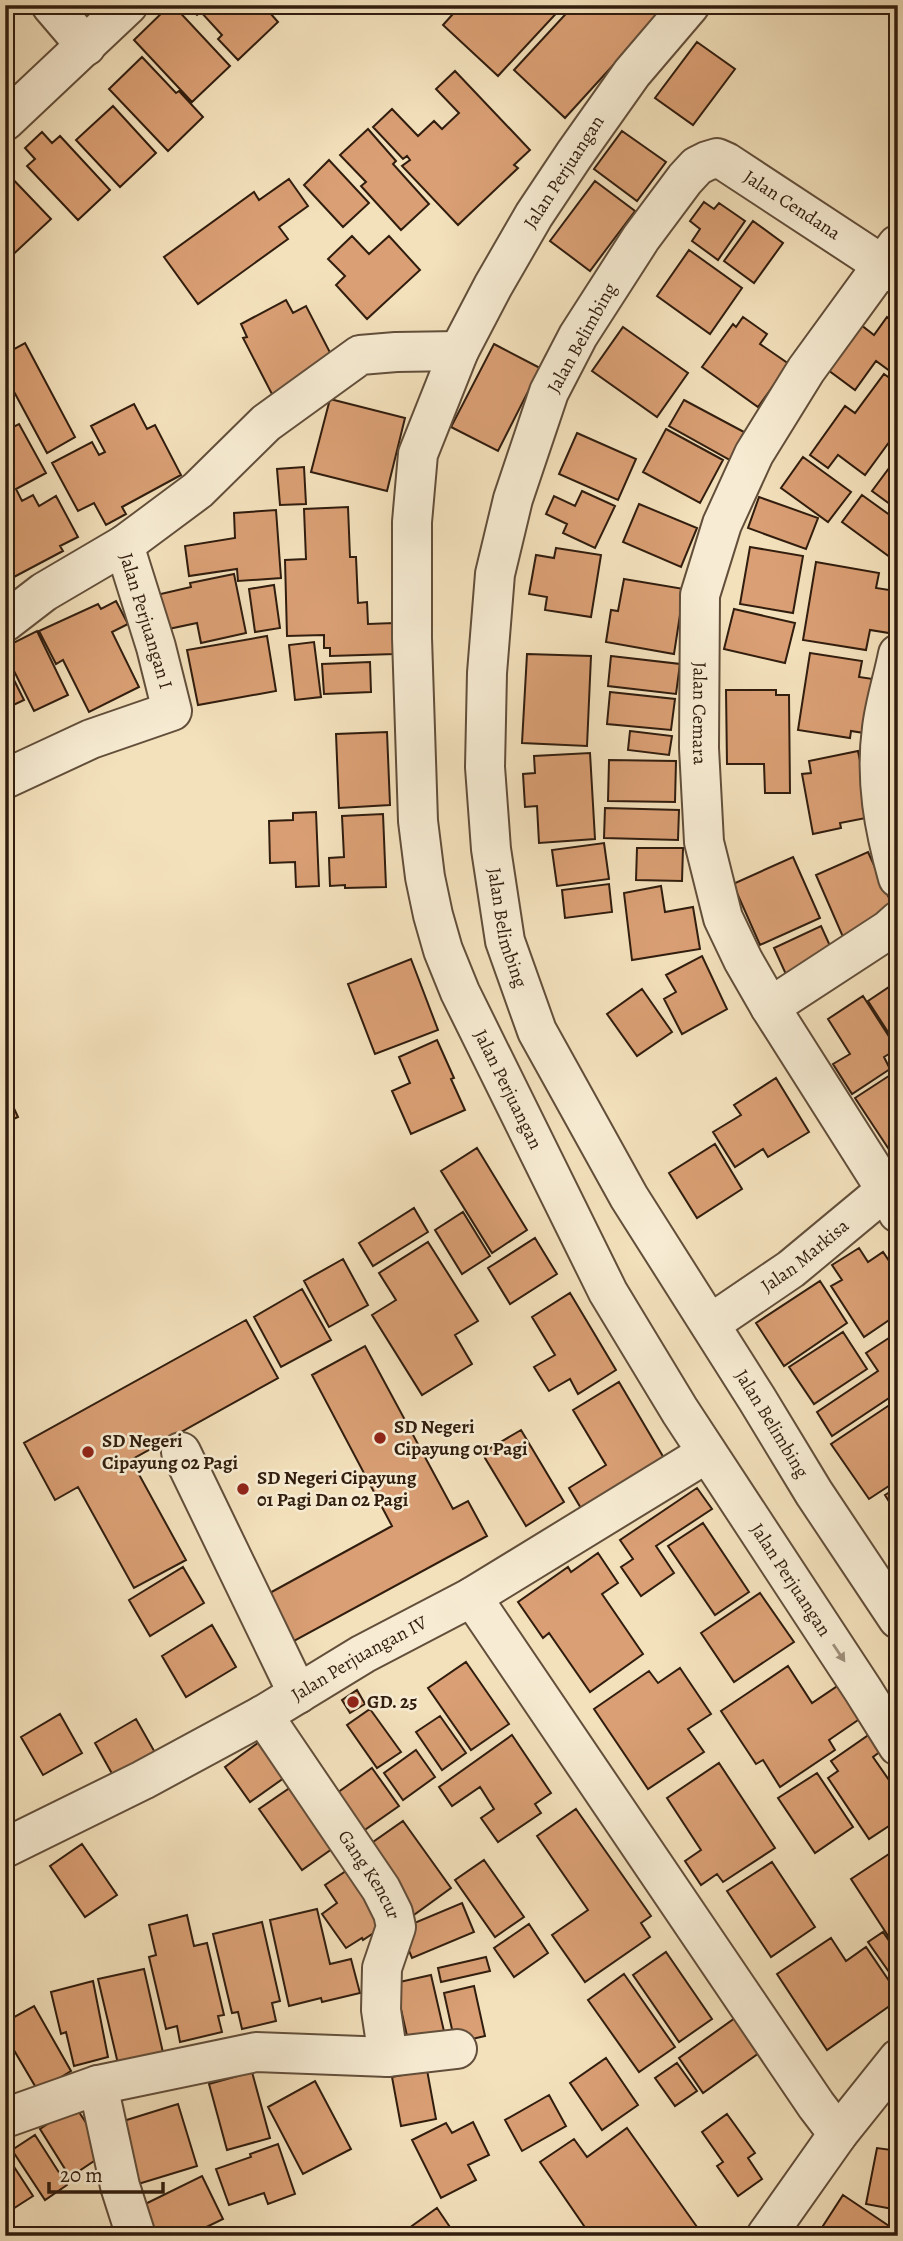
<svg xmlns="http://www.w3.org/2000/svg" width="903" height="2241" font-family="Alegreya,serif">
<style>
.building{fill:#da9f74;stroke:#311d0e;stroke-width:2}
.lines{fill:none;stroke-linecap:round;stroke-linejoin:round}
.minor-casing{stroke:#624e3a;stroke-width:42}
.minor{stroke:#f7ecd3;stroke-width:38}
.oneway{fill:#9e8f7a}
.poi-dot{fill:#8f2418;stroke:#f7ecd3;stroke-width:2.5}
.labels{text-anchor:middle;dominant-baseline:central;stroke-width:5;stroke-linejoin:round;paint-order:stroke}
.street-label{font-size:19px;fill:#311d0e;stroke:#f7ecd3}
.poi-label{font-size:19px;font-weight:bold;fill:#311d0e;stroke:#f7ecd3;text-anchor:start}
</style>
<rect width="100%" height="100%" fill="#f3e1bc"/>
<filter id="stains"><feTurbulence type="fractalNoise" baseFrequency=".00286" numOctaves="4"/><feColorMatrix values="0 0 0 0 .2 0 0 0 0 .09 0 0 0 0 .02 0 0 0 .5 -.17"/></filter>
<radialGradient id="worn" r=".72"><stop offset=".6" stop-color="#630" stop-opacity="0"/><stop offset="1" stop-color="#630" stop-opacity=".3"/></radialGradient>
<path class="building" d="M170,5h3l57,61 -38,36 -58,-62z
M188,5h75l15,17 -40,38 -20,-21 4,-4 -21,-23 -4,3z
M461,5h103l-66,71 -55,-51z
M574,5h94l-103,113 -51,-48z
M697,42l38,27 -42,56 -38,-27z
M142,57l34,36 3,-2 24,26 -35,34 -59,-62z
M455,71l75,79 -16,15 4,3 -60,57 -56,-59 8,-6 -3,-4 -4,3 -30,-32 19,-18 26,27 16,-15 8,8 17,-16 -23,-24z
M113,106l43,47 -36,34 -44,-47z
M368,129l28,32 -3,3 36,40 -28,26 -40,-44 5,-4 -26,-27z
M622,131l44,31 -29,39 -43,-32z
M42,132l10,11 8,-7 50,54 -32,30 -51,-54 8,-7 -10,-11z
M329,160l40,43 -26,24 -39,-42z
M6,172l45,47 -46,43v-89z
M289,179l19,27 -29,21 9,12 -90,65 -34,-47 90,-65 5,8z
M595,181l40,30 -45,60 -40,-30z
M704,202l10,7 5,-6 26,18 -27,39 -26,-19 8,-12 -10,-8z
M753,221l30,22 -29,40 -30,-22z
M352,236l17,18 20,-18 31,34 -53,49 -31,-34 9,-9 -17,-17z
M689,250l53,38 -32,46 -53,-38z
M286,300l7,13 13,-7 31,60 -63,32 -31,-60 4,-1 -6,-13z
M743,317l24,17 -7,10 29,20 -31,43 -56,-40 31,-43 3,3z
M887,317l11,8v52l-22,-16 -21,29 -27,-20 33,-45 13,10z
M623,327l65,46 -31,44 -65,-46z
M25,343l50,94 -28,16 -42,-78v-21z
M494,344l46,24 -42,83 -47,-24z
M884,374l14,10v46l-33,45 -27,-20 -10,13 -18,-13 35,-49 10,7z
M330,399l75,19 -18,73 -76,-19z
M684,400l60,32 -14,28 -61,-34z
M134,404l13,25 8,-4 26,50 -59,32 4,7 -20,11 -12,-22 -16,8 -26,-48 40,-21 7,13 6,-3 -14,-26z
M19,424l27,49 -30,16 6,12 11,-6 6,11 17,-10 22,41 -18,9 3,5 -51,27 -7,-15v-132z
M666,429l57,31 -23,43 -57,-31z
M577,433l59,26 -18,41 -59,-26z
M898,456v54l-26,-19z
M803,457l48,35 -23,30 -47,-34z
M304,467l2,37 -26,1 -3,-36z
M582,491l33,15 -20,42 -32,-15 4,-9 -21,-10 8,-18 21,10z
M862,495l36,26v42l-56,-41z
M759,497l59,21 -12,31 -58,-21z
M639,504l58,24 -16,39 -58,-25z
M348,507l2,50h6l2,46 9,-1 1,22 26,-1 1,31 -65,2v-8h-6v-13l-37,1 -2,-76 21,-1 -2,-50z
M276,510l5,68 -43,3 -1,-12 -48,7 -4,-30 50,-8 -1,-25z
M750,547l53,9 -10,57 -53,-9z
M556,548l45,7 -10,62 -46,-7 2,-13 -18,-3 7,-39 18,3z
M816,562l63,11 -3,15 20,3 -7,42 -19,-3 -4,20 -63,-10z
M234,574l12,59 -45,10 -4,-20 -38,8 -7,-35 39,-9 -1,-4z
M624,579l60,10 -10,65 -68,-12 5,-32 7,1z
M274,585l6,43 -25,4 -6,-43z
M116,601l12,23 -16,8 27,55 -50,25 -26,-52 -7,4 -17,-33 59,-27 3,5z
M734,609l61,14 -10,40 -61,-14z
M37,631l31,64 -34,16 -29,-58v-6z
M267,636l9,55 -78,14 -11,-55z
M314,642l7,55 -26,3 -6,-55z
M810,653l52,8 -3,16 14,2 -9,54 -13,-2 -1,7 -52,-8z
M527,654l64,2 -4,90 -65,-3z
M611,656l69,8 -4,30 -68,-8z
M5,662l19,38 -19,9z
M370,662l1,30 -47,2 -2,-30z
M726,690h50v5h13l1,98h-25l-1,-29h-37z
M610,692l65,7 -4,31 -64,-6z
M630,731l42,5 -3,19 -41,-5z
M387,732l3,73 -51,3 -3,-74z
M858,751l13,66 -31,6 1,5 -28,6 -11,-60 9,-1 -2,-12z
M590,753l5,86 -56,4 -2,-37 -12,1 -2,-33 12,-1 -1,-17z
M609,760l67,1 -1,41 -67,-1z
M605,808l74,2 -1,30 -74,-2z
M316,812l3,74 -23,1 -1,-25 -25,1 -1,-42 24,-1v-7z
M383,814l3,73 -41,1v-3l-15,1 -1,-28 15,-1 -2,-41z
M604,843l5,36 -52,7 -5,-36z
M637,848h46l-1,33 -46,-1z
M868,852l28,61 -53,24 -27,-62z
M793,857l27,61 -60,27 -27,-61z
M609,884l3,28 -47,6 -3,-28z
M661,886l4,26 28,-5 7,42 -68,11 -8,-67z
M821,926l15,33 -47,22 -15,-33z
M702,956l25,53 -45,25 -18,-35 12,-7 -10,-17z
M411,959l27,71 -63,24 -27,-70z
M895,983l3,5 -1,58 -29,-45z
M642,989l30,43 -35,24 -30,-42z
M863,996l34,53 -13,8 6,12 -38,25 -19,-30 17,-10 -22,-35z
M437,1040l17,38 -3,1 14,31 -54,24 -19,-43 18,-8 -11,-26z
M898,1070v76l-8,5 -35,-53z
M776,1078l33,54 -41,25 -5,-8 -28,18 -22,-35 28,-17 -7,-10z
M5,1089l13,28 -13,6z
M715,1144l27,45 -45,29 -28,-45z
M477,1148l50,82 -35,23 -51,-82z
M414,1208l14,24 -55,34 -14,-23z
M463,1212l27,44 -28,18 -27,-44z
M535,1238l22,36 -47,30 -22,-36z
M428,1242l50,79 -23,14 17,29 -50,31 -50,-80 24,-15 -17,-27z
M859,1248l9,14 15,-10 15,22v40l-34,23 -33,-51 11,-6 -10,-15z
M343,1259l25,46 -39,22 -25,-46z
M820,1281l27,42 -63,43 -28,-43z
M302,1289l29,51 -50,27 -27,-50z
M570,1293l46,77 -38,24 -8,-15 -21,12 -15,-24 21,-12 -23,-38z
M246,1320l32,58 -147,82 55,100 -52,28 -56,-101 -23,13 -31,-57z
M843,1332l24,37 -53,35 -25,-37z
M898,1332v60l-66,44 -15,-24 61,-41 -12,-18z
M365,1346l88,163 15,-8 19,35 -204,111 -26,-47 135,-74 -80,-151z
M619,1382l52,88 -83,50 -19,-32 37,-23 -33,-55z
M897,1400l1,80 -29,19 -38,-55z
M521,1430l43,72 -38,24 -44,-73z
M898,1487v29l-13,-21z
M697,1488l15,21 -56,37 18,27 -33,23 -20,-29 12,-8 -13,-19z
M703,1523l46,69 -34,23 -47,-69z
M598,1553l20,30 -16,11 41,60 -53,38 -41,-59 -6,5 -25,-36 50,-35 3,5z
M183,1567l21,36 -54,33 -21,-36z
M760,1593l34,49 -60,40 -33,-49z
M212,1625l24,42 -50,30 -24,-41z
M466,1662l43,62 -38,26 -43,-62z
M788,1666l24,37 27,-18 22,33 -32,22 6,10 -55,37 -17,-27 -7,4 -35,-53z
M680,1668l31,46 -23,15 16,23 -56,37 -54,-80 55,-38 9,12z
M357,1690l8,14 -15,9 -8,-13z
M370,1709l31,43 -24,16 -30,-43z
M60,1714l22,39 -39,22 -22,-38z
M440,1716l26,37 -24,17 -26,-38z
M136,1719l21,37 -42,23 -20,-36z
M870,1734l11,17 -8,6 25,36v27l-29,19 -41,-61 10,-7 -7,-10z
M512,1735l39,58 -16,11 6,9 -43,29 -17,-24 13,-9 -14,-22 -28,19 -13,-19z
M266,1737l25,36 -41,29 -25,-35z
M416,1750l19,27 -32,23 -19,-27z
M719,1763l56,85 -52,34 -6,-8 -16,11 -16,-24 16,-11 -34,-52z
M372,1768l27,38 -43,30 -26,-38z
M817,1773l36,54 -38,26 -37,-55z
M297,1783l42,61 -37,26 -43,-61z
M576,1809l75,107 -10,7 9,14 -65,45 -33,-47 36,-25 -51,-74z
M403,1821l48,67 -40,29 -48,-68z
M82,1844l35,51 -32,22 -35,-51z
M898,1848v95l-4,2 -43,-66z
M484,1860l40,57 -29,20 -40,-57z
M772,1862l43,65 -44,30 -44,-66z
M352,1867l38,55 -27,18 -1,-2 -16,10 -24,-34 15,-11 -12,-18z
M462,1903l12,29 -62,26 -12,-29z
M317,1909l13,55 21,-5 9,34 -38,9 -1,-4 -32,8 -19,-86z
M187,1915l7,31 13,-3 17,72 -6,1 4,16 -42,10 -3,-16 -11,3 -17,-72 7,-2 -7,-30z
M262,1922l18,79 -8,2 4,18 -34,8 -4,-17 -6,1 -19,-79z
M529,1924l19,29 -34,24 -20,-29z
M883,1932l15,22v26l-7,-10 -2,2 -21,-30z
M831,1938l15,23 20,-14 32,47v6l-71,50 -50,-76z
M666,1952l46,67 -33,23 -46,-67z
M486,1957l4,14 -49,11 -3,-14z
M144,1969l20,88 -45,11 -21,-89z
M624,1974l51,73 -36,25 -51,-72z
M431,1975l15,65 -36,9 -15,-66z
M93,1981l15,76 -34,9 -8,-34 -5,2 -10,-42z
M474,1986l11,50 -30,7 -11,-50z
M34,2006l37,65 -33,20 -33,-56v-13z
M735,2018l24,35 -56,40 -24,-35z
M606,2058l32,47 -36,25 -32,-47z
M677,2063l20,28 -22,15 -20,-28z
M427,2070l9,49 -35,7 -9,-49z
M252,2072l18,66 -43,12 -18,-66z
M315,2081l36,68 -48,25 -35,-67z
M549,2095l17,31 -44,25 -17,-31z
M178,2104l19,62 -62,19 -18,-62z
M75,2106l31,47 -36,24 -30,-48z
M727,2114l28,39 -7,5 14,21 -24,17 -21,-30 6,-4 -21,-30z
M473,2122l16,33 -21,10 8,15 -35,18 -29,-58 34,-17 6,10z
M897,2125h1v85l-32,-6 11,-56 14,2z
M627,2128l75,106 -1,2h-110l-51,-74 34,-23 13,18z
M35,2135l32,50 -22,15 -33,-50z
M278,2144l17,50 -27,10 -4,-11 -35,12 -13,-36 35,-12 -1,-3z
M5,2153l28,43 -28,18z
M202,2176l21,43 -35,17h-37l-14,-28z
M843,2195l49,33 -6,8h-55l-10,-7z
M437,2208l19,28h-58z"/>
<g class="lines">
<defs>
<g id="minor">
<path d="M51,5l35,41"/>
<path id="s1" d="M690,5l-58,68 -58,82 -40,60 -41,71 -34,65 -41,103 -6,68v116l6,183 7,56 8,38 10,35 17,42 148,300 72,119 183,279 35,56"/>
<path d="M5,121l123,-116"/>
<path id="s2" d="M897,245l-91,125 -52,84 -32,70 -22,71 -1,153 5,94 19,76 20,42 27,47 116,183 12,23"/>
<path id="s3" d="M898,275l-172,-113 -9,-4 -10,3 -10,5 -12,13 -44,59 -63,98 -29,56 -36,107 -18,75 -8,99 -2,94 6,82 14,92 32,90 92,166 128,202 57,94 84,126"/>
<path d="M5,622l39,-30 80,-47 27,-20 47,-35 68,-67 94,-68 36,-3 63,-1"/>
<path d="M898,654c-5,25 -13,49 -16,74 -7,52 2,100 16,150"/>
<path d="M5,779l86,-40 81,-28 -16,-64 -32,-102"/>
<path d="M770,1007l118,-77 10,-9"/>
<path id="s4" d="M710,1324l81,-55 95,-79 12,-6"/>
<path d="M181,1452l117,242"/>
<path d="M472,1597l344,508 22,29"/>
<path id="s5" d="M263,1715l118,174 12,24 3,14 -14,41 -1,42 7,47"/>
<path id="s6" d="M5,1848l138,-68 120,-65 100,-61 109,-57 235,-144"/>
<path d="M98,2085l22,101 16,50"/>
<path d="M5,2118l93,-33 158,-33 132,5 69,-8"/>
<path d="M766,2236l72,-102 60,-75"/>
</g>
</defs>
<use href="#minor" class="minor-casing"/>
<use href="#minor" class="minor"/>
</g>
<defs><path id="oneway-solid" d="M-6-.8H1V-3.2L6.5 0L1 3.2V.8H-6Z" transform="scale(1.75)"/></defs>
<use class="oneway" href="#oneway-solid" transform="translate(839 1653) rotate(56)"/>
<g class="poi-dot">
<circle cx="380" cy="1438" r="7"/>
<circle cx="88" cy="1452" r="7"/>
<circle cx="243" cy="1489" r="7"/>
<circle cx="353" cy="1702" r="7"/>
</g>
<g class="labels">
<g class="street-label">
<text transform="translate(564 172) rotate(-57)">Jalan Perjuangan</text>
<text transform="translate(792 205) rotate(33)">Jalan Cendana</text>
<text transform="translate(582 338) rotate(-61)">Jalan Belimbing</text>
<text transform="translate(146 621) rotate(73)">Jalan Perjuangan I</text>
<text stroke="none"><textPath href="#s2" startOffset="523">Jalan Cemara</textPath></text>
<text stroke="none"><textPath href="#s3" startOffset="1054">Jalan Belimbing</textPath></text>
<text stroke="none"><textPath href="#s1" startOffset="1181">Jalan Perjuangan</textPath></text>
<text stroke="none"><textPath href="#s4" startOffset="117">Jalan Markisa</textPath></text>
<text stroke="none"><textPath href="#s3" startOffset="1620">Jalan Belimbing</textPath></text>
<text stroke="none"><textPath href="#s1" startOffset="1748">Jalan Perjuangan</textPath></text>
<text stroke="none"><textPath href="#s6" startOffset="402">Jalan Perjuangan IV</textPath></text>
<text stroke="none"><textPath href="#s5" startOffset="192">Gang Kencur</textPath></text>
</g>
<g class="poi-label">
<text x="394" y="1427">SD Negeri<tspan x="394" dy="22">Cipayung 01 Pagi</tspan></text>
<text x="102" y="1441">SD Negeri<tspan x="102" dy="22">Cipayung 02 Pagi</tspan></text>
<text x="257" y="1478">SD Negeri Cipayung<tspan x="257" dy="22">01 Pagi Dan 02 Pagi</tspan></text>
<text x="367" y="1702">GD. 25</text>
</g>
</g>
<rect width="903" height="2241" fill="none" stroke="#f3e1bc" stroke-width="28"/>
<rect x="7" y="7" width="889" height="2227" fill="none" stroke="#311d0e" stroke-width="3.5"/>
<rect x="14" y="14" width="875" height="2213" fill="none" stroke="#311d0e" stroke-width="2"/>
<path d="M49 2182v10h114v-10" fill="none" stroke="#311d0e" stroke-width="3.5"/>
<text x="60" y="2182" font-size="21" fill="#311d0e" stroke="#f7ecd3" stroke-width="5" paint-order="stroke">20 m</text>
<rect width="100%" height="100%" filter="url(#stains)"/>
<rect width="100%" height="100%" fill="url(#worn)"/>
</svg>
